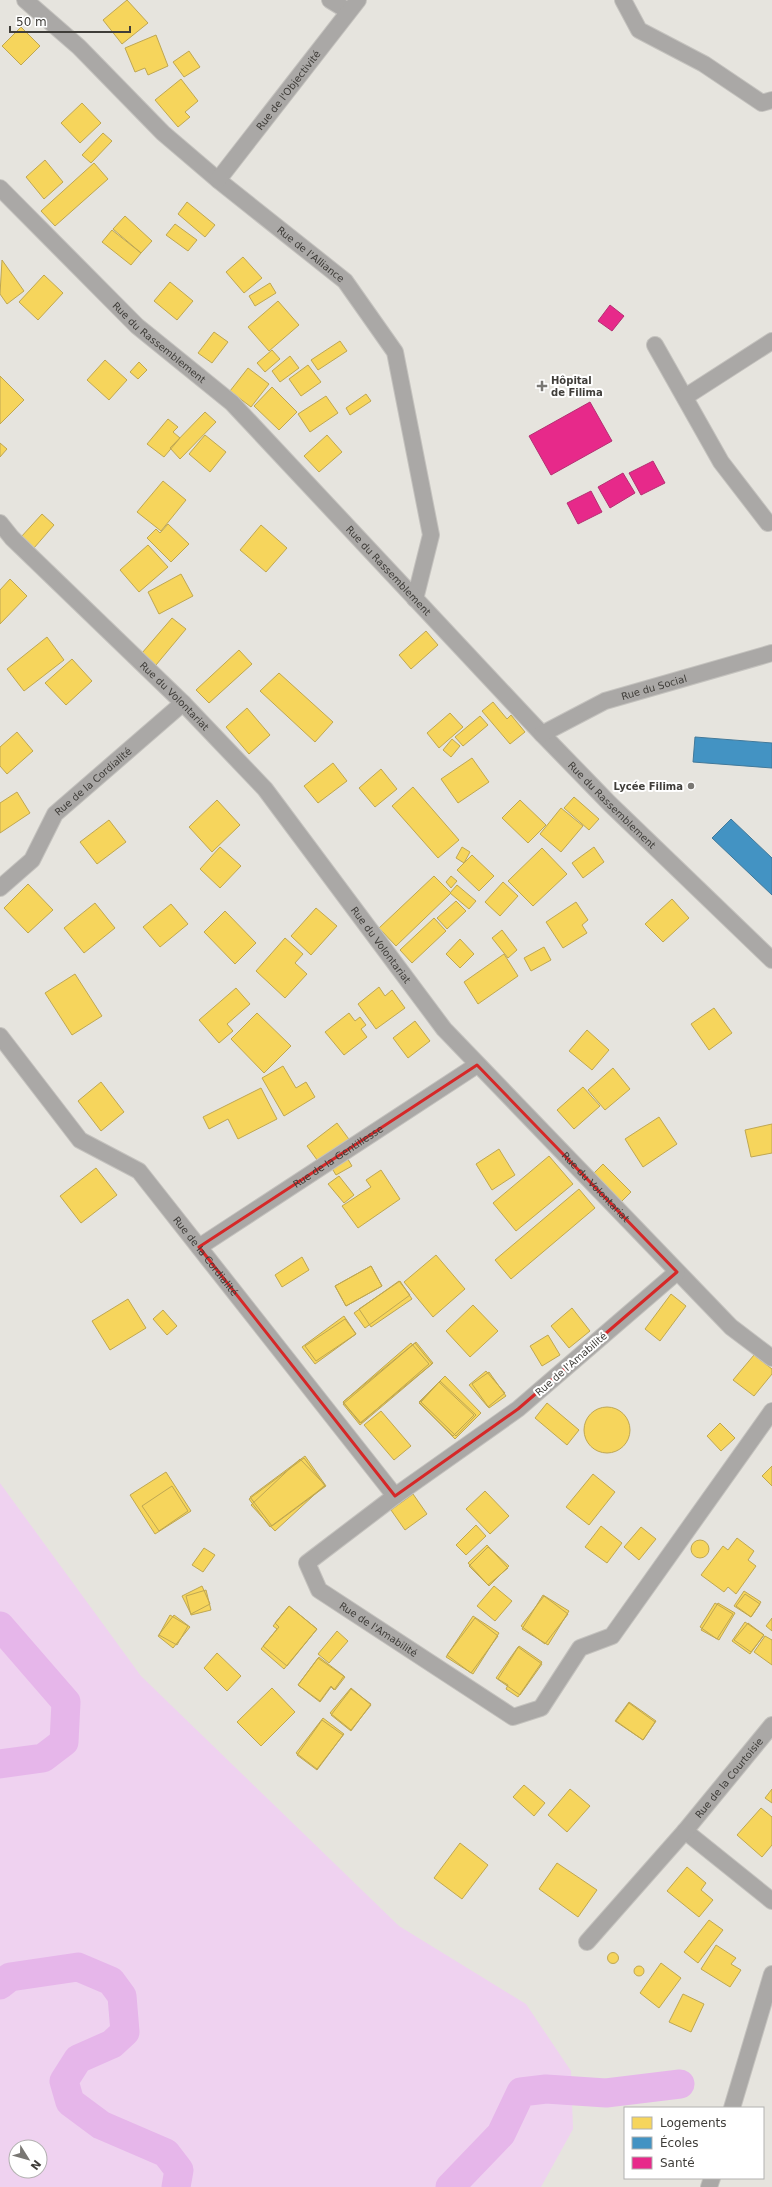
<svg xmlns="http://www.w3.org/2000/svg" width="772" height="2187" font-family="'DejaVu Sans',sans-serif">
<style>
.green{fill:#efd2f0;fill-rule:evenodd}
.homes{fill:#f6d55c;stroke:#bfa752}
.schools{fill:#4393c3;stroke:#42799a}
.health{fill:#e7298a;stroke:#b52f72}
.lines{fill:none;stroke-linecap:round;stroke-linejoin:round}
.river{stroke:#e6b6ea;stroke-width:29}
.minor-casing{stroke:#c4c2be;stroke-width:18}
.minor{stroke:#aaa8a6;stroke-width:16}
.marked{fill:none;stroke:#d62828;stroke-width:3;stroke-linejoin:round}
.poi-dot{fill:#797773;stroke:#fff;stroke-width:1.5}
.labels{text-anchor:middle;dominant-baseline:central;stroke-width:4;stroke-linejoin:round;paint-order:stroke}
.street-label{font-size:10px;fill:#3f3d39;stroke:#fff}
.poi-label{font-size:10px;font-weight:bold;fill:#3f3d39;stroke:#fff;text-anchor:start}
</style>
<rect width="100%" height="100%" fill="#e6e4de"/>
<path class="green" d="M0,1483l141,193 258,250 127,78 45,67 2,58 -32,58h-541zM16,2147h24v24h-24z"/>
<path class="homes" d="M127,0l21,23 -26,21 -19,-24z
M21,27l19,19 -19,19 -19,-19z
M156,35l12,31 -20,9 -3,-7 -10,4 -10,-24z
M189,51l11,16 -16,10 -11,-15z
M181,79l17,22 -13,11 5,5 -12,10 -23,-27z
M82,103l19,20 -21,20 -19,-20z
M103,133l9,8 -21,22 -9,-8z
M45,160l18,22 -19,17 -18,-22z
M94,163l14,16 -53,47 -14,-15z
M187,202l28,23 -10,12 -27,-23z
M125,216l27,25 -11,12 -28,-24z
M175,224l22,16 -9,11 -22,-16z
M112,230l29,23 -10,12 -29,-23z
M243,257l19,21 -18,15 -18,-21z
M2,260l22,31 -17,13 -7,-10z
M44,275l19,18 -25,27 -19,-18z
M170,282l23,19 -16,19 -23,-19z
M270,283l6,10 -21,13 -6,-10z
M278,301l21,24 -30,26 -21,-24z
M214,332l14,10 -16,21 -14,-10z
M340,341l7,10 -29,19 -7,-10z
M272,350l8,9 -15,13 -8,-9z
M290,356l9,12 -19,14 -8,-11z
M105,360l22,20 -18,20 -22,-20z
M139,362l8,8 -9,9 -8,-7z
M308,365l13,17 -20,14 -12,-17z
M248,368l21,16 -18,23 -21,-16z
M0,376l24,24 -24,24z
M272,387l25,25 -18,18 -25,-24z
M366,394l5,7 -21,14 -4,-7z
M326,396l12,17 -28,19 -12,-18z
M205,412l11,10 -36,37 -10,-11z
M168,419l10,8 -5,5 7,6 -16,19 -17,-13z
M205,435l21,17 -16,20 -21,-18z
M327,435l15,17 -23,20 -15,-16z
M0,443l7,6 -7,8z
M163,481l23,19 -25,31 -24,-19z
M42,514l12,11 -20,23 -13,-11z
M168,524l21,20 -18,18 -24,-24 9,-9 4,4z
M261,525l26,23 -21,24 -26,-22z
M148,545l20,22 -29,25 -19,-22z
M181,574l12,22 -34,18 -11,-22z
M10,579l17,17 -27,28v-34z
M172,618l14,11 -30,36 -14,-12z
M426,631l12,14 -27,24 -12,-14z
M47,637l17,23 -40,31 -17,-22z
M239,650l13,14 -43,39 -13,-13z
M72,659l20,22 -26,24 -21,-22z
M279,673l54,49 -18,20 -55,-51z
M493,702l14,17 4,-4 14,17 -15,12 -28,-33z
M247,708l23,27 -21,19 -23,-27z
M450,713l13,14 -24,21 -12,-15z
M480,716l8,9 -25,21 -8,-9z
M17,732l16,19 -26,23 -7,-8v-19z
M452,739l8,7 -9,11 -8,-7z
M472,758l17,24 -31,21 -17,-24z
M333,763l14,18 -29,22 -14,-17z
M381,769l16,20 -22,18 -16,-19z
M413,787l46,53 -21,18 -46,-52z
M17,792l13,21 -30,20v-30z
M574,797l25,22 -10,11 -25,-22z
M217,800l23,25 -28,27 -23,-25z
M520,800l26,25 -18,18 -26,-25z
M561,808l22,18 -22,26 -21,-18z
M109,820l17,22 -29,22 -17,-22z
M220,847l21,19 -21,22 -20,-19z
M462,847l8,5 -6,11 -8,-5z
M594,847l10,15 -21,16 -11,-15z
M542,848l25,26 -34,32 -25,-25z
M472,855l22,21 -15,15 -22,-21z
M434,876l17,17 -55,53 -17,-18z
M451,876l6,5 -6,7 -5,-6z
M503,882l15,14 -18,20 -15,-14z
M28,884l25,26 -25,23 -24,-25z
M457,885l19,16 -7,8 -19,-16z
M672,899l17,19 -26,24 -18,-18z
M456,901l10,10 -19,18 -10,-11z
M576,902l12,18 -6,5 5,8 -24,15 -17,-26z
M95,903l20,25 -31,25 -20,-25z
M171,904l17,20 -28,23 -17,-20z
M316,908l21,18 -26,29 -20,-19z
M225,911l31,32 -21,21 -31,-32z
M434,918l12,13 -34,32 -12,-13z
M502,930l15,20 -9,8 -16,-20z
M285,938l18,16 -8,9 12,11 -22,24 -29,-27z
M460,939l14,15 -14,14 -14,-14z
M544,947l7,13 -20,11 -7,-13z
M504,954l14,22 -40,28 -14,-22z
M75,974l27,42 -30,19 -27,-42z
M379,987l6,9 7,-6 13,18 -29,21 -18,-25z
M236,988l14,16 -23,20 6,7 -14,12 -20,-23z
M714,1008l18,25 -23,17 -18,-26z
M257,1013l34,33 -27,27 -33,-34z
M349,1013l6,8 5,-4 6,8 -5,4 6,8 -23,18 -19,-23z
M415,1021l15,20 -22,17 -15,-20z
M587,1030l22,20 -17,20 -23,-19z
M283,1066l13,22 10,-6 9,15 -31,19 -22,-38z
M613,1068l17,21 -25,21 -17,-20z
M101,1082l23,30 -23,19 -23,-30z
M583,1087l17,19 -26,23 -17,-19z
M261,1088l16,31 -39,20 -10,-20 -19,10 -6,-12z
M659,1117l18,27 -34,23 -18,-28z
M337,1123l14,19 -31,22 -13,-18z
M772,1124v29l-21,4 -6,-27z
M499,1149l16,26 -23,15 -16,-26z
M346,1156l6,10 -16,9 -6,-10z
M549,1156l24,28 -57,47 -23,-28z
M603,1164l28,28 -11,11 -28,-28z
M96,1168l21,27 -36,28 -21,-27z
M381,1170l19,29 -42,29 -16,-22 29,-19 -5,-7z
M339,1176l15,19 -10,8 -16,-19z
M579,1189l16,19 -84,71 -16,-19z
M436,1255l29,34 -32,28 -29,-35z
M302,1257l7,13 -27,17 -7,-12z
M371,1266l11,20 -36,20 -11,-20z
M371,1266l11,20 -36,20 -11,-20z
M399,1281l11,14 -45,33 -11,-15z
M400,1281l12,18 -41,28 -12,-18z
M671,1294l15,12 -26,35 -15,-12z
M128,1299l18,29 -36,22 -18,-29z
M473,1305l25,26 -28,26 -24,-26z
M572,1308l18,23 -21,17 -18,-22z
M163,1310l14,16 -10,9 -14,-16z
M344,1316l12,18 -41,30 -13,-17z
M345,1319l11,15 -40,27 -11,-15z
M548,1335l12,20 -18,11 -12,-20z
M416,1342l17,21 -73,60 -17,-21z
M411,1343l18,21 -68,59 -18,-21z
M415,1343l17,21 -72,61 -17,-21z
M754,1355l18,14v5l-18,22 -21,-16z
M486,1371l19,22 -17,14 -19,-22z
M489,1372l17,24 -17,12 -17,-24z
M445,1376l36,37 -26,26 -36,-37z
M440,1381l36,34 -20,21 -35,-34z
M439,1382l35,33 -21,21 -34,-33z
M547,1403l32,27 -12,15 -32,-27z
M584 1430a23 23 0 1 1 46 0a23 23 0 1 1-46 0Z
M381,1411l30,35 -17,14 -30,-35z
M720,1423l15,15 -14,13 -14,-15z
M305,1456l21,30 -54,40 -22,-29z
M304,1458l21,28 -55,41 -21,-28z
M300,1459l25,26 -50,46 -24,-26z
M772,1466v20l-10,-10z
M166,1472l25,39 -36,23 -25,-39z
M593,1474l22,18 -26,33 -23,-18z
M172,1486l16,25 -29,20 -17,-25z
M485,1491l24,25 -19,18 -24,-25z
M413,1494l14,20 -22,16 -14,-20z
M476,1525l10,11 -20,19 -10,-10z
M601,1526l21,17 -15,20 -22,-16z
M641,1527l15,12 -17,21 -15,-13z
M737,1538l17,13 -6,9 8,6 -20,28 -8,-7 -4,5 -23,-17 22,-29 5,4z
M691 1549a9 9 0 1 1 18 0a9 9 0 1 1-18 0Z
M487,1545l21,23 -20,17 -20,-22z
M488,1547l21,19 -20,20 -20,-20z
M204,1548l11,7 -12,17 -11,-7z
M202,1586l8,18 -19,10 -9,-18z
M494,1586l18,15 -17,20 -18,-15z
M206,1590l5,20 -20,5 -5,-19z
M744,1591l17,11 -10,15 -17,-11z
M745,1594l15,10 -9,13 -15,-11z
M543,1595l26,16 -21,34 -26,-16z
M544,1596l24,18 -23,30 -24,-18z
M715,1603l18,11 -16,25 -17,-12z
M718,1603l17,10 -16,27 -18,-10z
M289,1606l28,23 -33,40 -23,-20 16,-20 -4,-3z
M289,1606l28,23 -30,37 -24,-20 16,-19 -4,-4z
M170,1615l18,11 -11,19 -18,-10z
M174,1615l16,12 -17,21 -15,-12z
M473,1616l26,17 -26,41 -27,-17z
M475,1618l23,18 -27,37 -24,-18z
M772,1618v13l-6,-5z
M745,1622l19,13 -14,19 -18,-13z
M748,1623l16,12 -13,17 -17,-12z
M337,1631l11,10 -19,22 -11,-9z
M765,1636l7,4v25l-18,-13z
M519,1646l23,16 -24,35 -12,-8 2,-4 -10,-6z
M518,1647l24,17 -22,31 -24,-17z
M217,1653l24,23 -14,15 -23,-23z
M319,1657l25,19 -10,14 -3,-3 -11,15 -22,-17z
M318,1658l27,19 -10,13 -4,-4 -11,15 -22,-16z
M272,1688l23,24 -34,34 -24,-24z
M351,1688l20,17 -20,25 -21,-17z
M351,1689l20,15 -20,27 -20,-16z
M629,1702l27,19 -13,19 -28,-19z
M629,1703l26,19 -12,18 -27,-19z
M323,1718l21,16 -27,35 -21,-16z
M322,1720l21,15 -26,35 -20,-15z
M524,1785l21,18 -11,13 -21,-19z
M570,1789l20,17 -23,26 -19,-17z
M772,1789v14l-7,-5z
M761,1808l11,9v28l-10,12 -25,-22z
M460,1843l28,22 -26,34 -28,-21z
M557,1863l40,27 -19,27 -39,-28z
M687,1867l19,16 -5,7 12,10 -14,17 -32,-26z
M709,1920l14,10 -25,33 -14,-11z
M716,1945l20,13 -5,6 10,6 -11,17 -29,-18z
M607.5 1958a5.5 5.5 0 1 1 11 0a5.5 5.5 0 1 1-11 0Z
M661,1963l20,15 -22,30 -19,-15z
M634 1971a5 5 0 1 1 10 0a5 5 0 1 1-10 0Z
M683,1994l21,10 -13,28 -22,-10z"/>
<path class="schools" d="M695,737l77,6v25l-79,-6z
M731,819l41,39v37l-60,-57z"/>
<path class="health" d="M610,305l14,11 -12,15 -14,-10z
M590,402l22,39 -61,34 -22,-39z
M653,461l12,22 -24,12 -12,-22z
M623,473l12,20 -25,15 -12,-21z
M591,491l11,21 -24,12 -11,-21z"/>
<g class="lines">
<path class="river" d="M0,1626l66,76 -2,40 -21,16 -43,6
M0,1985l10,-8 68,-10 33,14 11,15 3,36 -13,12 -34,15 -14,22 6,21 31,23 65,28 13,17 -3,17
M450,2187l51,-53 20,-42 25,-3 60,4 74,-9"/>
<defs>
<g id="minor">
<path id="s1" d="M25,0l54,47 84,86 55,47 127,101 50,71 36,183 -16,64"/>
<path d="M330,0l18,11"/>
<path d="M623,0l16,30 65,34 58,39 10,-3"/>
<path id="s2" d="M218,180l140,-180"/>
<path id="s3" d="M0,188l137,138 95,77 310,331 68,70 162,156"/>
<path d="M655,345l66,117 47,61"/>
<path d="M685,397l87,-56"/>
<path id="s4" d="M0,523l12,15 171,165 82,86 179,240 287,298 41,31"/>
<path id="s5" d="M542,734l63,-33 167,-48"/>
<path id="s6" d="M0,888l32,-28 23,-46 128,-111"/>
<path id="s7" d="M0,1036l80,104 59,31 256,325"/>
<path id="s8" d="M199,1247l278,-182"/>
<path id="s9" d="M677,1272l-159,137 -123,87 -88,67 12,27 194,127 28,-9 39,-60 32,-12 160,-225"/>
<path d="M685,1831l87,70"/>
<path id="s10" d="M587,1942l98,-111 87,-106"/>
<path d="M732,2108l40,-134"/>
<path d="M709,2187l3,-9"/>
</g>
</defs>
<use href="#minor" class="minor-casing"/>
<use href="#minor" class="minor"/>
</g>
<path class="marked" d="M477,1065l200,207 -159,137 -123,87 -196,-249z"/>
<g class="poi-dot">
<path d="M540 380h4v4h4v4h-4v4h-4v-4h-4v-4h4z"/>
<circle cx="691" cy="786" r="4"/>
</g>
<g class="labels">
<g class="street-label">
<text stroke="none"><textPath href="#s2" startOffset="114">Rue de l'Objectivité</textPath></text>
<text stroke="none"><textPath href="#s1" startOffset="383">Rue de l'Alliance</textPath></text>
<text stroke="none"><textPath href="#s3" startOffset="222">Rue du Rassemblement</textPath></text>
<text stroke="none"><textPath href="#s3" startOffset="546">Rue du Rassemblement</textPath></text>
<text stroke="none"><textPath href="#s5" startOffset="122">Rue du Social</textPath></text>
<text stroke="none"><textPath href="#s4" startOffset="246">Rue du Volontariat</textPath></text>
<text stroke="none"><textPath href="#s6" startOffset="144">Rue de la Cordialité</textPath></text>
<text stroke="none"><textPath href="#s3" startOffset="870">Rue du Rassemblement</textPath></text>
<text stroke="none"><textPath href="#s4" startOffset="570">Rue du Volontariat</textPath></text>
<text stroke="none"><textPath href="#s8" startOffset="166">Rue de la Gentillesse</textPath></text>
<text stroke="none"><textPath href="#s4" startOffset="894">Rue du Volontariat</textPath></text>
<text stroke="none"><textPath href="#s7" startOffset="306">Rue de la Cordialité</textPath></text>
<text transform="translate(571 1364) rotate(-41)">Rue de l'Amabilité</text>
<text stroke="none"><textPath href="#s9" startOffset="572">Rue de l'Amabilité</textPath></text>
<text stroke="none"><textPath href="#s10" startOffset="217">Rue de la Courtoisie</textPath></text>
</g>
<g class="poi-label">
<text x="551" y="380">Hôpital<tspan x="551" dy="12">de Filima</tspan></text>
<text x="683" y="786" text-anchor="end">Lycée Filima</text>
</g>
</g>
<rect x="624" y="2107" width="140" height="72" fill="#ffffff" stroke="#b2b1b0"/>
<rect x="632" y="2117" width="20" height="12" fill="#f6d55c" stroke="#b2b1b0"/>
<text x="660" y="2127" font-size="12" fill="#3f3d39">Logements</text>
<rect x="632" y="2137" width="20" height="12" fill="#4393c3" stroke="#b2b1b0"/>
<text x="660" y="2147" font-size="12" fill="#3f3d39">Écoles</text>
<rect x="632" y="2157" width="20" height="12" fill="#e7298a" stroke="#b2b1b0"/>
<text x="660" y="2167" font-size="12" fill="#3f3d39">Santé</text>
<g transform="translate(28 2159) rotate(127)"><circle r="19" fill="#ffffff" stroke="#b2b1b0"/>
<path d="M0-3L7 15L0 10L-7 15Z" fill="#797773"/>
<text y="-6" font-size="11" font-weight="bold" text-anchor="middle" fill="#3f3d39">N</text>
</g>
<path d="M10 26v6h120v-6" fill="none" stroke="#3f3d39" stroke-width="2"/>
<text x="16" y="26" font-size="12" fill="#3f3d39" stroke="#ffffff" stroke-width="3" paint-order="stroke">50 m</text>
</svg>
